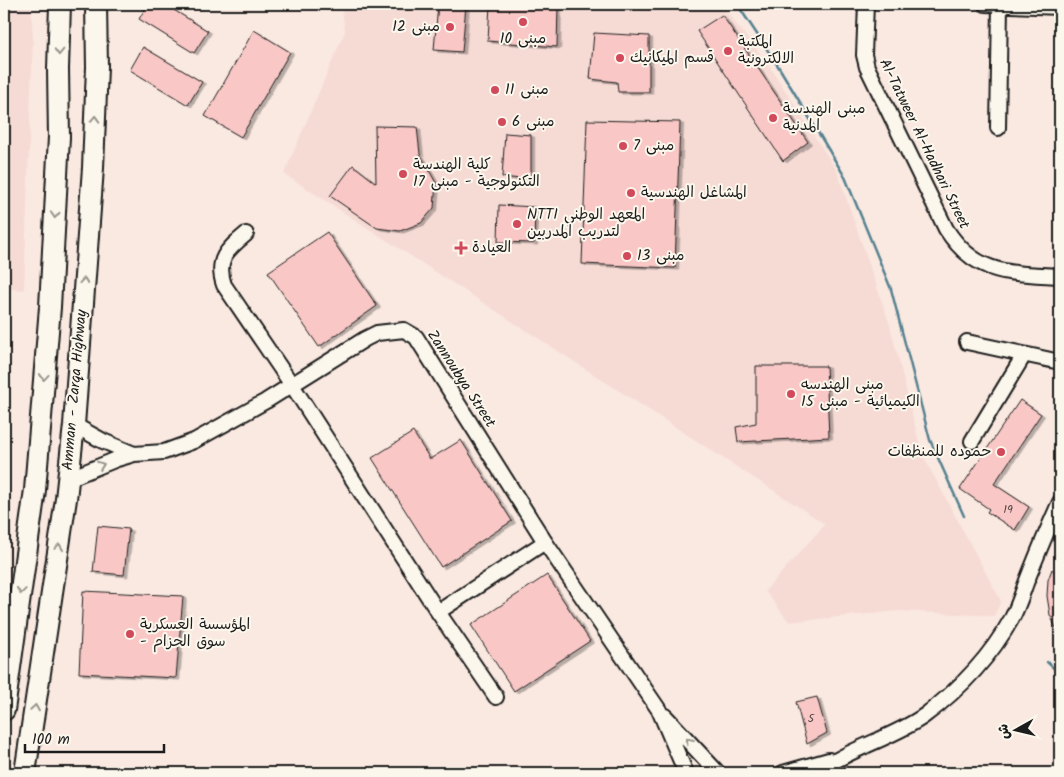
<svg xmlns="http://www.w3.org/2000/svg" width="1064" height="777" font-family="Kalam,'Playpen Sans Arabic',sans-serif">
<style>
.built{fill:#f6dbd5}
.lines{fill:none;stroke-linecap:round;stroke-linejoin:round}
.stream{stroke:#568190;stroke-width:2.5}
.building{fill:#f9c8c6;stroke:#1c1c1c;filter:url(#shadow)}
.minor-casing{stroke:#1c1c1c;stroke-width:18}
.highway-casing{stroke:#1c1c1c;stroke-width:24}
.minor{stroke:#fbf7ec;stroke-width:14}
.highway{stroke:#fbf7ec;stroke-width:20}
.oneway{stroke:#97948e}
.poi-dot{fill:#d1495b;stroke:#fbf7ec;stroke-width:2}
.labels{text-anchor:middle;dominant-baseline:central;stroke-width:4;stroke-linejoin:round;paint-order:stroke}
.number-label{font-size:12px;fill:#534746}
.poi-label{font-size:15px;fill:#1c1c1c;stroke:#fbf7ec;text-anchor:start}
.street-label{font-size:15px;fill:#1c1c1c;stroke:#fbf7ec}
</style>
<defs>
<filter id="shadow"><feDropShadow dx="3.5" dy="2" stdDeviation="0" flood-color="#0004"/></filter>
</defs>
<rect width="100%" height="100%" fill="#fae9e1"/>
<filter id="ink" filterUnits="userSpaceOnUse"><feTurbulence type="fractalNoise" baseFrequency=".02" numOctaves="2"/><feDisplacementMap in="SourceGraphic" scale="10" xChannelSelector="R" yChannelSelector="G"/><feConvolveMatrix kernelMatrix="1 2 1 2 8 2 1 2 1" color-interpolation-filters="sRGB"/></filter>
<g filter="url(#ink)">
<path class="built" d="M4,4h27l2,34 -9,252 -20,-2z
M341,4h379l47,58 70,109 53,154 32,129 79,147 -7,15 -95,-5 -110,11 -24,-31 60,-67 -541,-350 61,-143z"/>
<g class="lines">
<path class="stream" d="M737,4l43,65 65,108 46,112 39,151 34,76
M1047,662l13,12"/>
</g>
<path class="building" d="M148,4h16l44,27 -14,22 -55,-34z
M438,4h28l-4,48 -28,-2z
M490,4h68l-1,43 -69,-6z
M722,15l86,127 -25,19 -86,-130z
M254,30l36,22 -49,85 -36,-21z
M594,33l55,3v56h-31l-1,-10 -27,-3z
M143,47l59,35 -14,23 -58,-35z
M587,120l93,2 -5,146 -93,-4z
M375,126l42,1 3,27 16,29 -2,25 -13,15 -21,8 -23,-3 -47,-32 23,-31 23,18z
M505,133l26,2v45l-29,-3z
M499,205l36,2 -1,36 -36,-1z
M327,232l50,74 -58,41 -51,-75z
M756,366h70l3,71 -91,5 -2,-15 20,-4z
M1020,400l21,14 -47,70 35,23 -14,23 -28,-18 2,-3 -29,-20z
M413,432l17,27 31,-19 51,81 -71,46 -69,-109z
M98,526l31,3 -5,46 -31,-3z
M1052,569l8,9v58l-10,-21 -3,-19 1,-16z
M547,575l43,66 -76,50 -43,-66z
M83,591l100,5 -7,82 -97,-5z
M817,697l10,36 -20,11 -11,-42z"/>
<g class="lines">
<defs>
<path id="minor" d="M866,4l-2,51 3,12 79,162c30,47 64,44 114,47
M985,4l75,3
M998,128l2,-123
M246,234c-18,15 -31,25 -22,51l68,100 146,227 58,85
M967,342l93,20
M74,425l29,16 31,13
M972,441l52,-86
M68,479l49,-20 17,-5 30,-2 30,-11 72,-40 99,-62 12,-6 27,-3 12,7 129,205 114,168 27,63
M438,612l107,-70
M665,716l53,57
M783,773l46,-13
M817,773c32,-25 74,-34 107,-57 35,-26 67,-60 88,-98 6,-11 10,-24 14,-35 11,-28 22,-55 34,-81"/>
<path id="highway" d="M4,710l31,-220 15,-183 9,-170 -1,-68 2,-65
M25,773l41,-274 8,-74 19,-257 4,-101 -1,-63"/>
</defs>
<use href="#minor" class="minor-casing"/>
<use href="#highway" class="highway-casing"/>
<use href="#minor" class="minor"/>
<use href="#highway" class="highway"/>
</g>
<defs><path id="oneway-chevron" d="M-2-3.5L2.5 0L-2 3.5" fill="none" stroke-width="1.6" stroke-linecap="round" stroke-linejoin="round" transform="scale(1.25)"/></defs>
<g class="oneway">
<use href="#oneway-chevron" transform="translate(59 52) rotate(92)"/>
<use href="#oneway-chevron" transform="translate(95 119) rotate(-88)"/>
<use href="#oneway-chevron" transform="translate(55 215) rotate(93)"/>
<use href="#oneway-chevron" transform="translate(84 281) rotate(-85)"/>
<use href="#oneway-chevron" transform="translate(44 377) rotate(95)"/>
<use href="#oneway-chevron" transform="translate(101 465) rotate(-21)"/>
<use href="#oneway-chevron" transform="translate(59 547) rotate(-82)"/>
<use href="#oneway-chevron" transform="translate(21 591) rotate(98)"/>
<use href="#oneway-chevron" transform="translate(35 708) rotate(-81)"/>
<use href="#oneway-chevron" transform="translate(689 741) rotate(-131)"/>
</g>
</g>
<g class="poi-dot">
<circle cx="523" cy="22" r="5"/>
<circle cx="450" cy="27" r="5"/>
<circle cx="728" cy="51" r="5"/>
<circle cx="620" cy="58" r="5"/>
<circle cx="495" cy="90" r="5"/>
<circle cx="773" cy="118" r="5"/>
<circle cx="502" cy="122" r="5"/>
<circle cx="623" cy="146" r="5"/>
<circle cx="403" cy="174" r="5"/>
<circle cx="631" cy="193" r="5"/>
<circle cx="517" cy="224" r="5"/>
<path d="M458.5 240.5h5v5h5v5h-5v5h-5v-5h-5v-5h5z"/>
<circle cx="627" cy="256" r="5"/>
<circle cx="791" cy="394" r="5"/>
<circle cx="1001" cy="452" r="5"/>
<circle cx="130" cy="634" r="5"/>
</g>
<g class="labels">
<g class="number-label">
<text x="1008" y="509">19</text>
<text x="811" y="718">5</text>
</g>
<g class="poi-label">
<text x="440" y="27" text-anchor="end">مبنى 12</text>
<text x="523" y="39" text-anchor="middle">مبنى 10</text>
<text x="738" y="42">المكتبة<tspan x="738" dy="17">الالكترونية</tspan></text>
<text x="630" y="58">قسم الميكانيك</text>
<text x="505" y="90">مبنى 11</text>
<text x="783" y="109">مبنى الهندسة<tspan x="783" dy="17">المدنية</tspan></text>
<text x="512" y="122">مبنى 6</text>
<text x="633" y="146">مبنى 7</text>
<text x="413" y="165">كلية الهندسة<tspan x="413" dy="17">التكنولوجية - مبنى 17</tspan></text>
<text x="641" y="193">المشاغل الهندسية</text>
<text x="527" y="215">NTTI المعهد الوطني<tspan x="527" dy="17">لتدريب المدربين</tspan></text>
<text x="472" y="248">العيادة</text>
<text x="637" y="256">مبنى 13</text>
<text x="801" y="385">مبنى الهندسه<tspan x="801" dy="17">الكيميائية - مبنى 15</tspan></text>
<text x="991" y="452" text-anchor="end">حموده للمنظفات</text>
<text x="140" y="625">المؤسسة العسكرية<tspan x="140" dy="17">- سوق الحزام</tspan></text>
</g>
<g class="street-label">
<text transform="translate(924 144) rotate(64)">Al-Tatweer Al-Hadhari Street</text>
<text transform="translate(461 379) rotate(57)">Zannoubya Street</text>
<text transform="translate(75 390) rotate(-85)">Amman - Zarqa Highway</text>
</g>
</g>
<rect width="1064" height="777" fill="none" stroke="#fbf7ec" stroke-width="20"/>
<rect x="10" y="10" width="1044" height="757" fill="none" stroke="#1c1c1c" stroke-width="2" filter="url(#ink)"/>
<g transform="translate(1016 730) rotate(262)" stroke="#fbf7ec" stroke-width="4" paint-order="stroke">
<path d="M0-4L9 19L0 12L-9 19Z" fill="#1c1c1c"/>
<text y="-8" font-size="14" font-weight="bold" text-anchor="middle" fill="#1c1c1c">ش</text>
</g>
<path d="M25 744v8h139v-8" fill="none" stroke="#1c1c1c" stroke-width="2.5"/>
<text x="32" y="744" font-size="15" fill="#1c1c1c" stroke="#fbf7ec" stroke-width="4" paint-order="stroke">100 m</text>
</svg>
